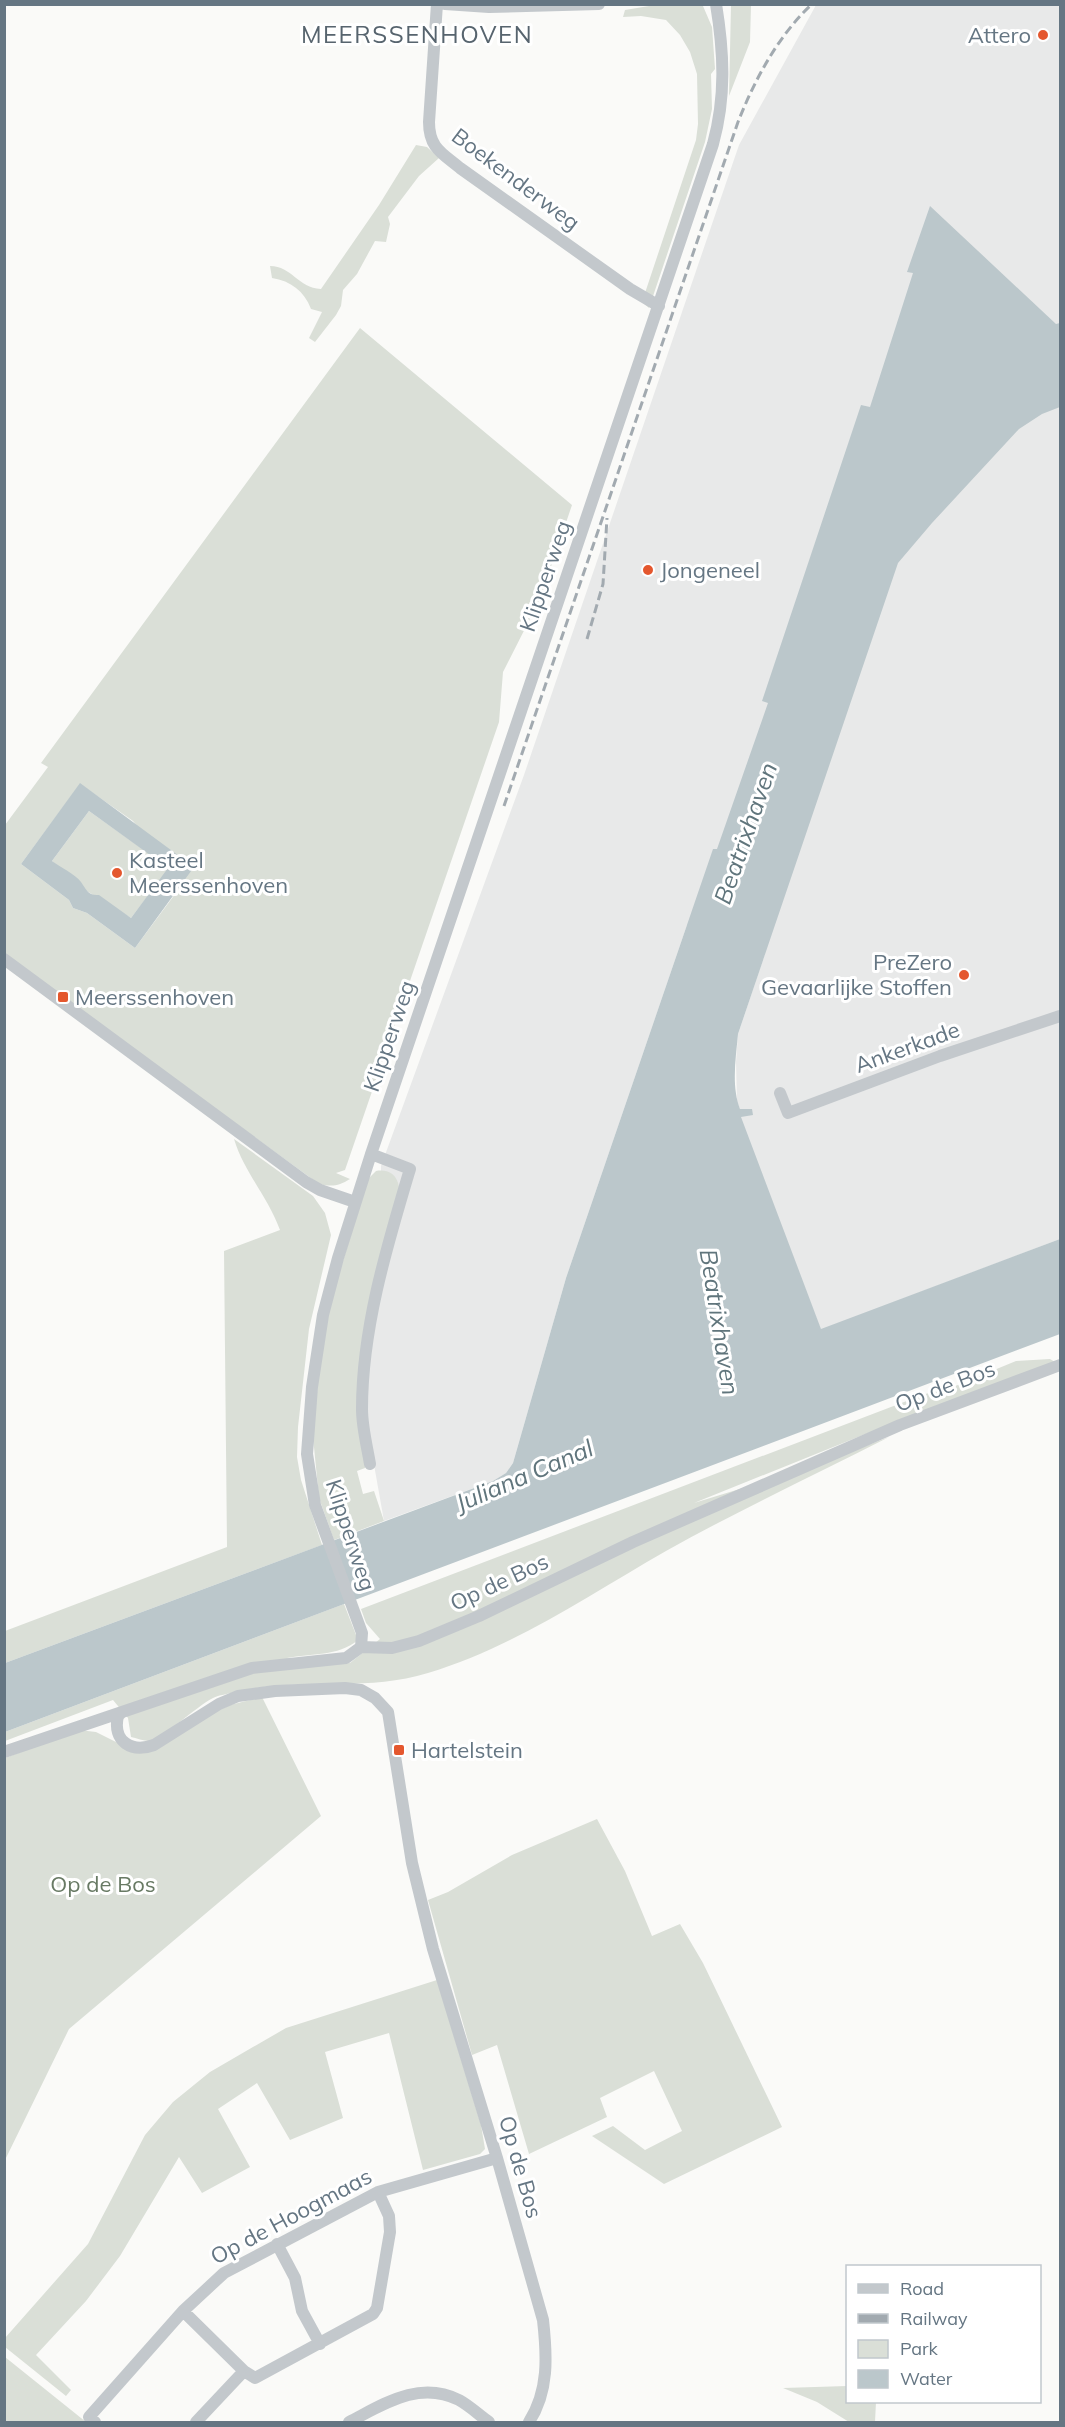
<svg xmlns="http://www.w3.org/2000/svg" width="1065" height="2427" font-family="Mulish,sans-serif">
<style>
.built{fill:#e8e9e9}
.green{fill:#dadfd7;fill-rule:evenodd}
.water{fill:#bbc7cb;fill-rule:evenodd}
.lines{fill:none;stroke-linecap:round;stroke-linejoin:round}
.minor{stroke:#c3c8cc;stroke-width:12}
.rail{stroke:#a2aab0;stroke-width:3;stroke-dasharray:9 4.5;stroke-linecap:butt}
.poi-dot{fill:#e4572e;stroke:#fff;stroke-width:2}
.labels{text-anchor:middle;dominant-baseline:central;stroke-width:6;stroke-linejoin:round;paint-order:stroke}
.poi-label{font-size:22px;fill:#657683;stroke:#fff;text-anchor:start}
.street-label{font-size:22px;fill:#657683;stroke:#fff}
.park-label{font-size:22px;fill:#687a64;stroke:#fff}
.neighbourhood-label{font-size:24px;letter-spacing:1.5px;fill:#57646e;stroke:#fff}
.water-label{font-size:24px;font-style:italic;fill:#60757c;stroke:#fff}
</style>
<rect width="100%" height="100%" fill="#fafaf8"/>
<path class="built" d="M816,5h244v1234l-239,91 -81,-213 12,-8h-12l-3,-7 -1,-40 2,-28 27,-80 -78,-29 -121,353 -53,185 -7,10 -13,8 -109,40 -19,-107 16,-219v-29l143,-391 215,-630z"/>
<path class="green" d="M655,5l48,1 9,21 3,42 -4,5 1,35 -7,33 -56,166 -7,-6 54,-162 2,-16 -1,-50 -7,-22 -10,-17 -14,-15 -25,-4 -18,1 2,-7z
M731,5h20l-1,37 -21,54z
M416,145l11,2 12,11 -20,18 -31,41 2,7 -4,18 -11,-1 -18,33 -14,16 -2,16 -5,9 -21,27 -6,-4 13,-26 -11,-3c-7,-18 -20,-28 -39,-31l-2,-12c22,0 28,22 51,23l58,-84z
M360,328l212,177 -32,94 -37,73 -4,50 -154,448 -9,3 14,6c-11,7 -18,8 -31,5l-314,-228v-131l43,-58 -7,-4zM80,784l53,37 51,61 -49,66 -48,-35 -14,-5 -4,-8 -48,-36z
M89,811l80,57 -38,50 -46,-28 -33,-29z
M234,1139l79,57 12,17 6,22 -22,94 -11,98 -1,30 4,23 21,65 -317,118v-32l222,-84 -3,-296 56,-21c-12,-33 -36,-58 -46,-91z
M376,1171c12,-2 21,3 23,16l-28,114 -6,167 -8,3 6,23 11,-3 10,30 -50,19 -15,-42 -6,-61 10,-111 45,-147z
M1050,1359l5,3 -192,73 -169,68 117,-36 78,-30c-74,38 -150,73 -223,114 -77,44 -152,96 -238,122 -65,20 -127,3 -193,19 -7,2 -16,3 -22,6 -16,8 -52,42 -64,43 -5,0 -13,-3 -18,-4l-3,-19 -15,-18 -108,41v-9l339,-128 14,36c-21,17 -46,13 -71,18l24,8 39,-3 30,-24 -14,-16 -5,-14 564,-215 23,-5 68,-28z
M262,1697l59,119 -252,213 -64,131v-402l74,-28 17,2 36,18 98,-45z
M597,1819l28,52 27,65 28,-12 23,39 79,164 -118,57 -72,-48 21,-10 32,24 37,-19 -28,-60 -54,27 7,19 -78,37 -32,-109 -25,10 -44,-155 20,-8 64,-37z
M437,1980l44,145 4,24 -5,5 -57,16 -34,-137 -64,19 18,66 -53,22 -33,-57 -39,26 32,58 -48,26 -23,-36 -59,99 -34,45 -50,54 35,35 -5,6 -61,-49v-9l83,-94 57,-109 28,-33 37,-30 76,-44z
M5,2357l81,65h-81z
M847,2386l1,16h28l-1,20h-26l-32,-20 -34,-14z"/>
<path class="water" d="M930,206l126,118 4,-1v84l-18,7 -23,15 -87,94 -34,40 -160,471c-2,23 -7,52 2,75h12l1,6 -12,2 80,212 239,-90v95l-1055,398v-69l488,-182 13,-8 7,-10 53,-185 147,-429h4l51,-146 -6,-2 99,-296 9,2 43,-134 -6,-1z
M80,783l114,84 -59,81 -48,-35 -14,-5 -4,-8 -48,-36zM89,811l79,57 -37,50 -32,-23c-11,1 -13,-6 -18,-13 -6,-8 -21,-15 -29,-21z"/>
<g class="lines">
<path class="minor" d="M437,4l-8,118c0,26 13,31 31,46l170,121 29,17
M445,4l44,3 110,-3
M4,959l302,223 14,8 35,12
M780,1093l8,20 152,-57 120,-40
M370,1464c-3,-18 -8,-37 -8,-55 0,-81 25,-163 48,-240l-39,-15
M361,1647l1,-14 -47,-128 -8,-51 5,-67 11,-72 15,-57 33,-104 342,-1010c13,-47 11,-91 3,-140
M121,1713l-3,3c-6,26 14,37 36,29l65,-41 19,-8 37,-5 70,-3 16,2 14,8 13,14 24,151 21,86 64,209 46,162c4,36 6,71 -14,102
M4,1752l248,-84 94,-10 15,-11 31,1 27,-7 60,-25 154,-74 267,-117 160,-60
M277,2244l18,34 7,33 18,33
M183,2311l61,60
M95,2422l-6,-5 94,-106 41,-38 154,-81 119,-34
M196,2422l48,-51 11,7 118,-64 4,-6 13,-76 -1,-16 -11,-24
M349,2422c35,-18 70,-42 110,-22 11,6 20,15 30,22"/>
<path class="rail" d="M587,639l16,-55 4,-66
M504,806l234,-684c17,-43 40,-86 74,-118"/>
</g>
<g class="poi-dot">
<circle cx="1043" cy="35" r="6"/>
<circle cx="648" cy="570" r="6"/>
<circle cx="117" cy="873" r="6"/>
<circle cx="964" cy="975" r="6"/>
<rect x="57" y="991" width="12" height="12" rx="3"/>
<rect x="393" y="1744" width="12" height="12" rx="3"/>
</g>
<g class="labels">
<g class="poi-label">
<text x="1031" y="35" text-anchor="end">Attero</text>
<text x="660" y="570">Jongeneel</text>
<text x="129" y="860">Kasteel<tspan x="129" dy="25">Meerssenhoven</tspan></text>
<text x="952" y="962" text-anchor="end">PreZero<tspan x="952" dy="25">Gevaarlijke Stoffen</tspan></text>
<text x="75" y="997">Meerssenhoven</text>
<text x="411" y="1750">Hartelstein</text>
</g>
<g class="street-label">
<text transform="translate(516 179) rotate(37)">Boekenderweg</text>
<text transform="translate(545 576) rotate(-71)">Klipperweg</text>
<text transform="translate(389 1036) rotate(-71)">Klipperweg</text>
<text transform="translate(907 1047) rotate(-20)">Ankerkade</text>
<text transform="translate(945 1386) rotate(-21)">Op de Bos</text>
<text transform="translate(351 1535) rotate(72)">Klipperweg</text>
<text transform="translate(499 1582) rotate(-25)">Op de Bos</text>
<text transform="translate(521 2167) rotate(74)">Op de Bos</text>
<text transform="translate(291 2216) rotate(-28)">Op de Hoogmaas</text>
</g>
<g class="park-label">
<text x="103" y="1884">Op de Bos</text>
</g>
<g class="neighbourhood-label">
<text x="417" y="34">MEERSSENHOVEN</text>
</g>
<g class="water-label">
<text transform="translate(745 833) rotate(-71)">Beatrixhaven</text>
<text transform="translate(720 1322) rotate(81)">Beatrixhaven</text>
<text transform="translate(524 1475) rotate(-23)">Juliana Canal</text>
</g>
</g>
<rect width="1065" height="2427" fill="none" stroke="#657683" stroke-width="12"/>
<rect x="846" y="2265" width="195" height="138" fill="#ffffff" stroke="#c1c8cd" stroke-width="1.5"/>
<rect x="858" y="2284" width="30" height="9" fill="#c3c8cc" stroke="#c1c8cd" stroke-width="1.5"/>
<text x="900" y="2295" font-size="18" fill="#657683">Road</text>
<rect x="858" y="2314" width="30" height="9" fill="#a2aab0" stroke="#c1c8cd" stroke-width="1.5"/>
<text x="900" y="2325" font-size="18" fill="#657683">Railway</text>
<rect x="858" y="2340" width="30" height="18" fill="#dadfd7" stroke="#c1c8cd" stroke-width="1.5"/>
<text x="900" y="2355" font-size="18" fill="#657683">Park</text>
<rect x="858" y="2370" width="30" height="18" fill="#bbc7cb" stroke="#c1c8cd" stroke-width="1.5"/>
<text x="900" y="2385" font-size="18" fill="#657683">Water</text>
</svg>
